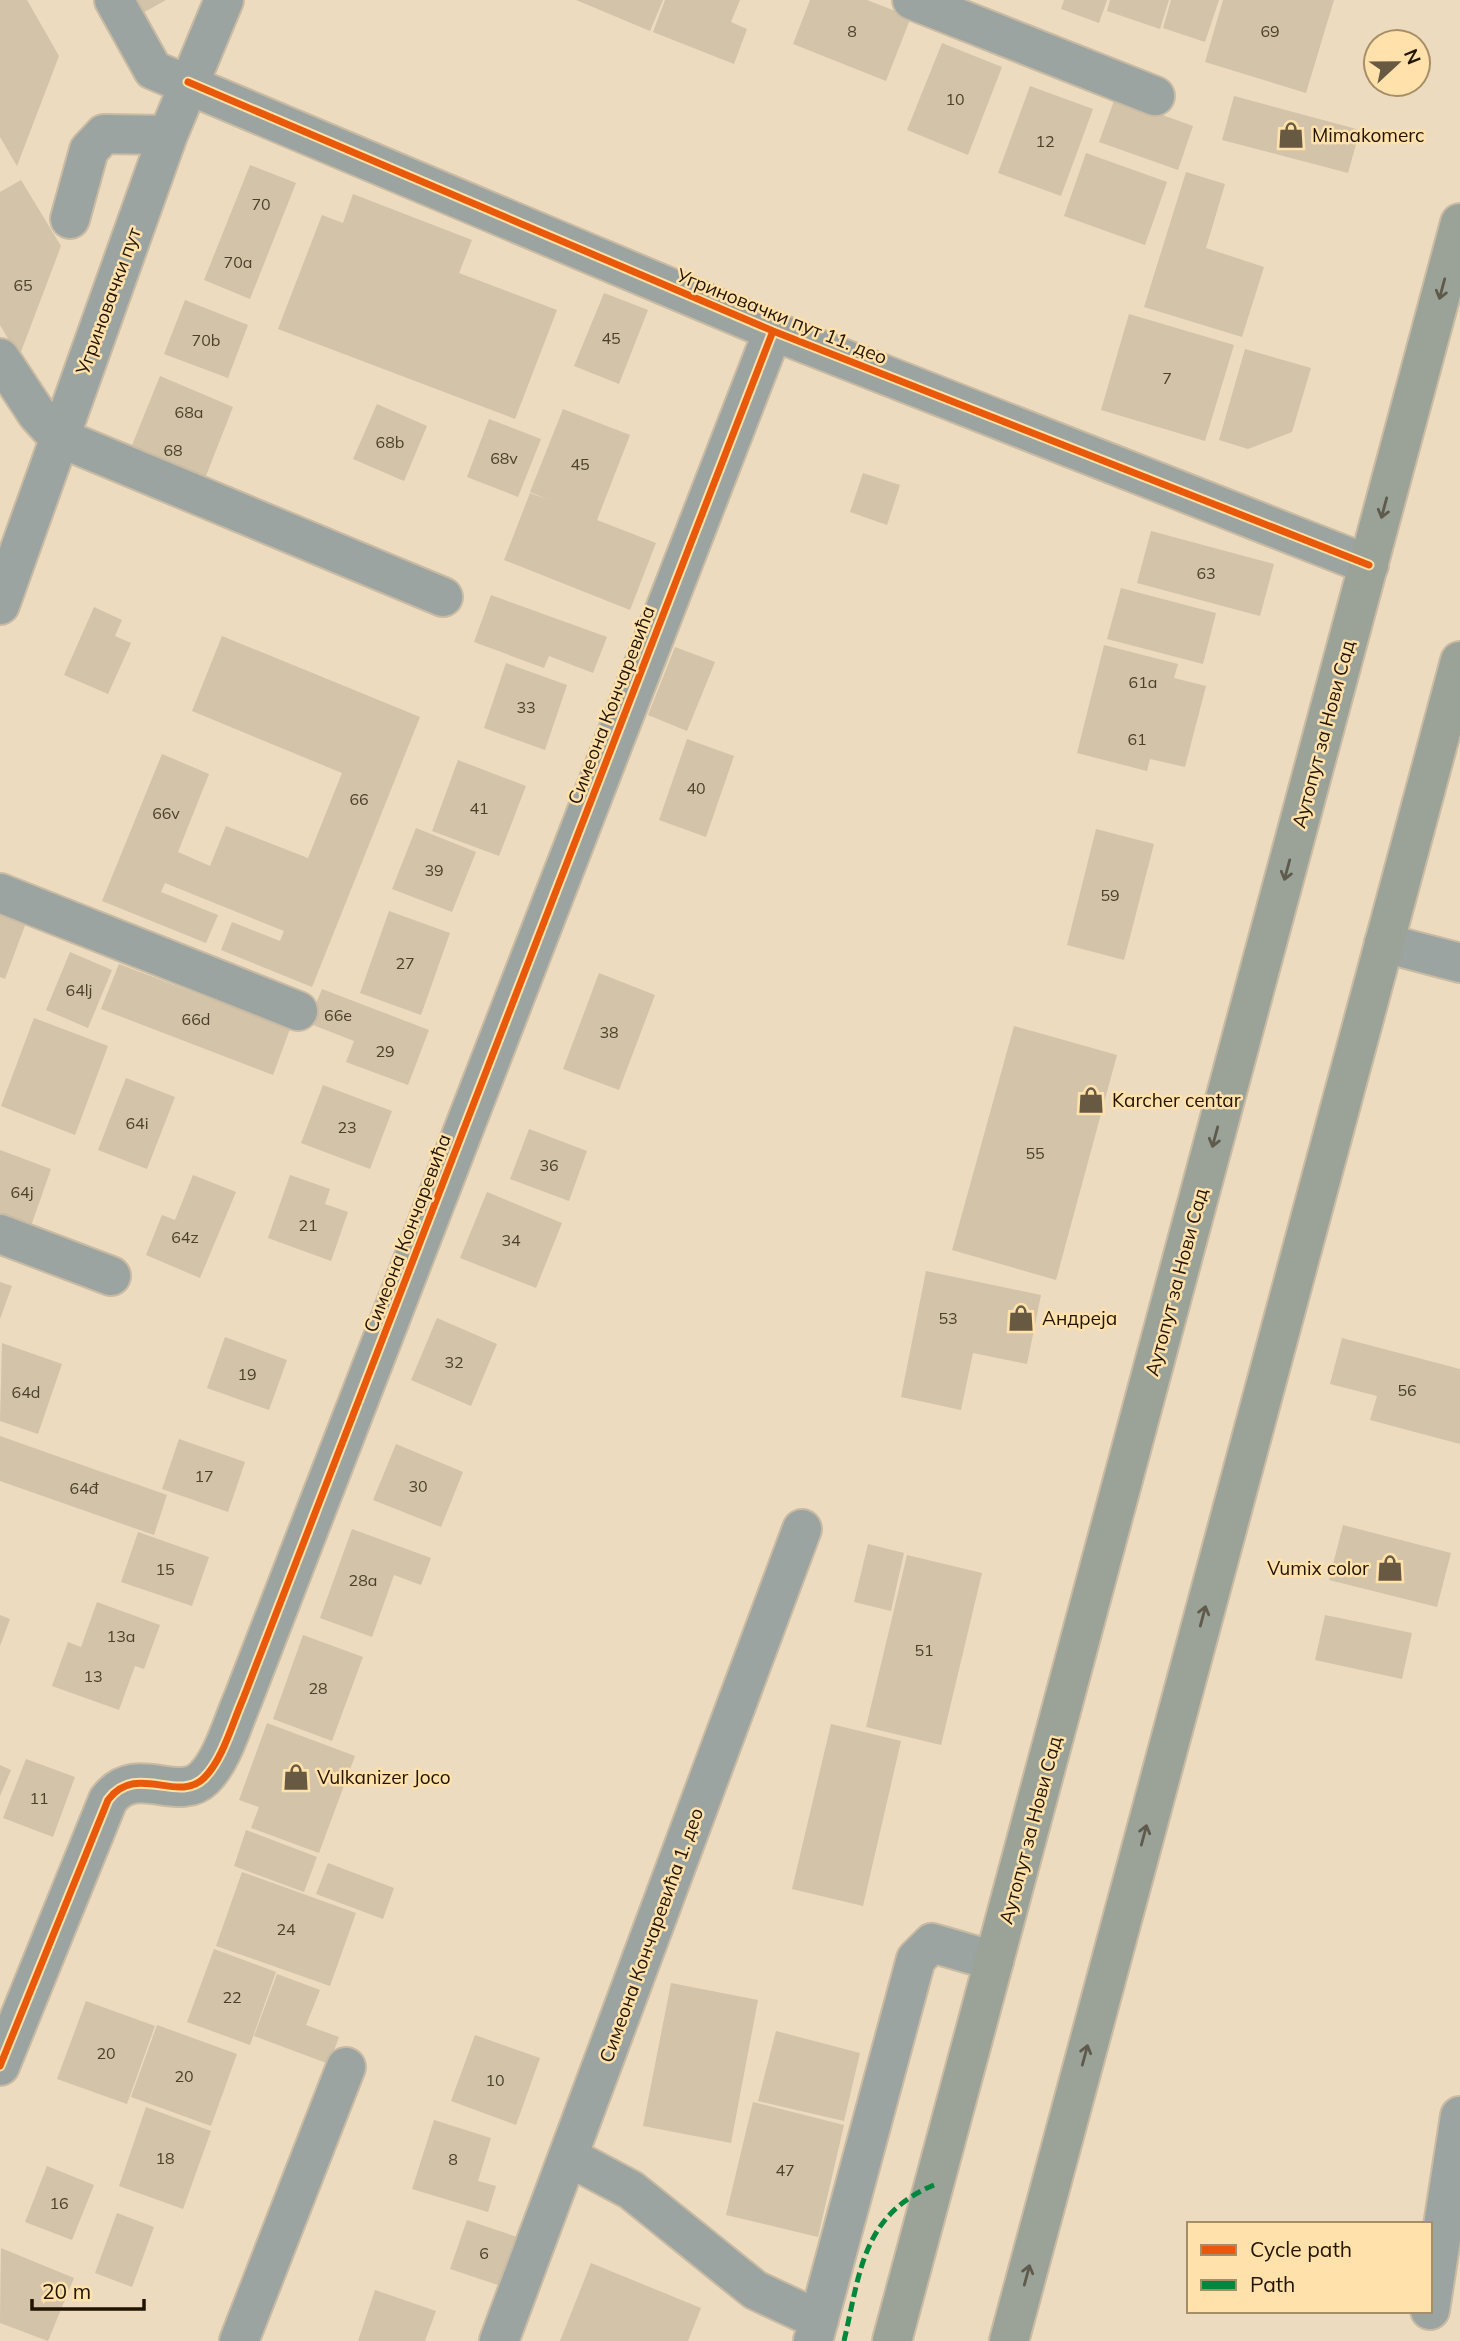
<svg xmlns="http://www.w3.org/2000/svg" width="1460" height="2341" font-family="Mulish,sans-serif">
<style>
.building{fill:#d2c3a9}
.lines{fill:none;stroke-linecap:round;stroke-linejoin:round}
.minor-casing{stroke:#c8baa3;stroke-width:42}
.major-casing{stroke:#c8baa3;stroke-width:42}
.minor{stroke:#9ba4a0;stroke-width:38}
.major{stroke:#9ba298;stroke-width:38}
.quiet{stroke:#00873e;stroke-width:5;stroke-dasharray:10 5;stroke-linecap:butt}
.cycleway-casing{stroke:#ffe1ab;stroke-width:11}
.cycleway{stroke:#e8590c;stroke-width:7}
.oneway{stroke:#5e5b4c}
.labels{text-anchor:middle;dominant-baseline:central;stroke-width:5;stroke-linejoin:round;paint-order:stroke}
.number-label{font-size:16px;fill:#4d402a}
.poi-label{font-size:19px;fill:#211400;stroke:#ffe1ab;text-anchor:start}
.street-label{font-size:19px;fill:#211400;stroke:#ffe1ab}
</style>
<rect width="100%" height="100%" fill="#ecdbbe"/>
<path class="building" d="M0,0h27l32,56 -42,110 -17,-29z
M131,0h35l-27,15z
M576,0h87l-13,31z
M665,0h75l-9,22 16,7 -13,35 -81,-32z
M810,0h57l44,17 -25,64 -93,-37z
M1064,0h43l-8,23 -38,-14z
M1110,0h59l-9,29 -53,-18z
M1171,0h48l-14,42 -42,-14z
M1223,0h111l-28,93 -101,-31z
M942,43l60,24 -34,88 -61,-25z
M1030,86l63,23 -32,87 -63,-23z
M1234,96l126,34 -12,43 -126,-33z
M1115,98l78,28 -15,44 -79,-28z
M1086,153l81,29 -22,63 -81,-29z
M250,165l46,18 -46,116 -46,-19z
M1186,172l39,12 -19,64 58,19 -22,70 -98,-30z
M21,180l40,66 -42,111 -19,-32v-133z
M353,194l119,46 -13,33 98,37 -42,109 -237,-90 44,-114 21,8z
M604,293l44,17 -29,74 -45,-18z
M185,300l63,25 -20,53 -64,-24z
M1129,314l105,31 -29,96 -104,-31z
M1245,349l66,19 -19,64 -44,17 -29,-9z
M160,376l73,31 -31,79 -74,-31z
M377,404l50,22 -23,55 -51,-22z
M563,409l67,26 -33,85 59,23 -26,67 -126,-50 26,-67 19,7 -19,-8z
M489,419l52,20 -23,58 -51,-20z
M863,473l37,12 -13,40 -37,-13z
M1151,531l123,33 -14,52 -123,-33z
M1121,588l95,25 -13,51 -96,-25z
M491,595l116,42 -14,36 -44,-17 -5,12 -70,-26z
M94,607l28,13 -7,16 16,7 -23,51 -44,-19z
M222,636l198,81 -108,270 -91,-37 11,-28 48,19 4,-10 -119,-48 -4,9 57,23 -12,28 -104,-42 60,-147 47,20 -31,78 32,14 16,-40 82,32 34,-85 -150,-62z
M1104,645l74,19 -4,14 32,8 -21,81 -35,-8 -3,12 -70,-18z
M675,647l40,15 -28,69 -39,-16z
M506,663l61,22 -22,65 -61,-22z
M687,739l47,17 -28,81 -47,-17z
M458,760l68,26 -27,70 -67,-25z
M416,828l60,24 -24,60 -60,-23z
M1096,829l58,15 -30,116 -57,-15z
M0,910l27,10 -22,59 -5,-2z
M389,911l61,22 -29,82 -61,-22z
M70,952l42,18 -24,58 -42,-18z
M119,964l171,65 -17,46 -172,-66z
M599,973l56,22 -36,95 -56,-21z
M322,989l107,41 -21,55 -62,-23 8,-21 -46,-18z
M34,1018l74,28 -33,89 -74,-29z
M1014,1026l103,29 -61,225 -104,-30z
M126,1078l49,19 -28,72 -49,-19z
M323,1085l69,26 -22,58 -69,-26z
M529,1129l58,22 -18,50 -59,-22z
M0,1150l51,19 -20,57 -31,-11z
M193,1175l43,17 -36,86 -54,-23 16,-40 13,5z
M290,1175l40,14 -5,15 23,8 -17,49 -63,-23z
M487,1192l75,31 -26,65 -76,-30z
M926,1271l115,24 -14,69 -54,-11 -12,57 -60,-13z
M0,1282l12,4 -12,33z
M437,1318l60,26 -26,62 -60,-26z
M225,1337l62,23 -18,50 -62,-22z
M1342,1338l118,31v75l-90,-24 7,-24 -47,-12z
M2,1343l60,21 -24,70 -38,-13z
M0,1436l167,59 -13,40 -154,-54z
M179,1439l66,23 -17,50 -66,-23z
M396,1444l67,28 -22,55 -68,-27z
M1343,1525l108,28 -14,54 -108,-27z
M352,1529l79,29 -10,27 -27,-10 -22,62 -52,-19z
M138,1532l71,25 -17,49 -71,-24z
M868,1544l36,9 -13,58 -37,-9z
M907,1555l75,18 -41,172 -75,-18z
M97,1602l63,23 -16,44 -9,-3 -16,44 -67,-24 16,-44 13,5z
M0,1615l10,4 -10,27z
M1325,1615l87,18 -10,46 -87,-19z
M303,1635l60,22 -31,84 -59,-22z
M267,1723l88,33 -36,97 -68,-25 8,-21 -20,-7z
M831,1724l70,17 -38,165 -71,-17z
M26,1759l49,18 -22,60 -50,-19z
M0,1765l11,5 -11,26z
M246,1830l71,27 -13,35 -70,-26z
M328,1863l66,25 -11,31 -67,-25z
M242,1872l114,41 -26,73 -114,-40z
M214,1949l62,23 -26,73 -63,-23z
M277,1974l43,16 -14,35 33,12 -10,27 -75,-28z
M671,1983l87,17 -27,143 -88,-17z
M86,2001l69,25 -28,78 -70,-25z
M157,2025l80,29 -26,72 -80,-29z
M776,2031l84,22 -16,68 -86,-20z
M475,2035l65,23 -24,67 -65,-24z
M753,2102l91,23 -26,112 -92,-22z
M146,2107l65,24 -28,78 -64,-23z
M434,2120l57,18 -13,43 18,5 -8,26 -76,-23z
M47,2166l47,19 -22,55 -47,-18z
M117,2213l37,14 -22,60 -37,-14z
M467,2220l50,17 -16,49 -51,-17z
M1,2248l73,30 -26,63 -48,-18z
M591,2263l110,45 -13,33h-128z
M375,2290l61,21 -11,30h-67z"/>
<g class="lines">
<defs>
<path id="minor" d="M114,0l39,70 620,261 596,234
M912,0l243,96
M70,219l19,-69 15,-16 64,1
M0,358l37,56 21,23 385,160
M0,605l168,-470 56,-135
M0,893l298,118
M1384,943l76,20
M0,1234l111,42
M0,2066l108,-266c28,-38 70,4 96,-22 19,-19 28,-54 39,-79l530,-1368
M569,2157l62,33 124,100 64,30
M1430,2310l30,-194
M239,2341l107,-274
M499,2341l303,-812
M813,2341l103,-382 16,-16 62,18"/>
<path id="major" d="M892,2341l568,-2118
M1009,2341l451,-1680"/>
</defs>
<use href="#minor" class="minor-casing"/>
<use href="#major" class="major-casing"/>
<use href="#minor" class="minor"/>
<use href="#major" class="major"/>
<path class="quiet" d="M844,2341c16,-68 18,-126 90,-156"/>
<defs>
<path id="cycleway" d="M188,82l585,249 596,234
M0,2066l108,-266c28,-38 70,4 96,-22 19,-19 28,-54 39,-79l530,-1368"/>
</defs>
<use href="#cycleway" class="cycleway-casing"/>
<use href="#cycleway" class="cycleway"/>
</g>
<defs><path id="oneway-shaft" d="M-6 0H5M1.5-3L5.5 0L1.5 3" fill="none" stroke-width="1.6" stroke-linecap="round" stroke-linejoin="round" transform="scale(1.75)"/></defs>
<g class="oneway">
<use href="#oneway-shaft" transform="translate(1442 289) rotate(105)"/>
<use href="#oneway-shaft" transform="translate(1384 508) rotate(105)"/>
<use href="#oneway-shaft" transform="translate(1287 870) rotate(105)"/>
<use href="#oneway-shaft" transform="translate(1215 1137) rotate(105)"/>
<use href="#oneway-shaft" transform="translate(1203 1616) rotate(-75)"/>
<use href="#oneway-shaft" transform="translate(1144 1835) rotate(-75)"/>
<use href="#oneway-shaft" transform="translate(1085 2055) rotate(-75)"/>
<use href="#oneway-shaft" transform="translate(1027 2275) rotate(-75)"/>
</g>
<defs>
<symbol id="shop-bare" viewBox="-9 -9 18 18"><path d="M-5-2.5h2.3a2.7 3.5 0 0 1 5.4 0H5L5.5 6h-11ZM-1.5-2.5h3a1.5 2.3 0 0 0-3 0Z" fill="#685a42" stroke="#ffe1ab" stroke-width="2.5" paint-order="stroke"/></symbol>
</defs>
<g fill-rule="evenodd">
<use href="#shop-bare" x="1272" y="116" width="38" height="38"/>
<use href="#shop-bare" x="1072" y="1081" width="38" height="38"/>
<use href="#shop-bare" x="1002" y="1299" width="38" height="38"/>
<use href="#shop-bare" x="1371" y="1549" width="38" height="38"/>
<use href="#shop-bare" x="277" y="1758" width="38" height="38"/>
</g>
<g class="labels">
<g class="number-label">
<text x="852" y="31">8</text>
<text x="1270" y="31">69</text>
<text x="955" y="99">10</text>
<text x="1045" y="141">12</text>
<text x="261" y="204">70</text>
<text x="238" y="262">70a</text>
<text x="23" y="285">65</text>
<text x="611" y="338">45</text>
<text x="206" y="340">70b</text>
<text x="1167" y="378">7</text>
<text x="189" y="412">68a</text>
<text x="390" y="442">68b</text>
<text x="173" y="450">68</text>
<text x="504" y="458">68v</text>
<text x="580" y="464">45</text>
<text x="1206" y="573">63</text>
<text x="1143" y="682">61a</text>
<text x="526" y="707">33</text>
<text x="1137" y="739">61</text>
<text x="696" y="788">40</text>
<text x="359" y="799">66</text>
<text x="479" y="808">41</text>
<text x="166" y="813">66v</text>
<text x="434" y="870">39</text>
<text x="1110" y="895">59</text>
<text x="405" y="963">27</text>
<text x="79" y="990">64lj</text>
<text x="338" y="1015">66e</text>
<text x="196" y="1019">66d</text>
<text x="609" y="1032">38</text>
<text x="385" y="1051">29</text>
<text x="137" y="1123">64i</text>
<text x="347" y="1127">23</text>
<text x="1035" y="1153">55</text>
<text x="549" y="1165">36</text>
<text x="22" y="1192">64j</text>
<text x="308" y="1225">21</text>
<text x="185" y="1237">64z</text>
<text x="511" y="1240">34</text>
<text x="948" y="1318">53</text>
<text x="454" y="1362">32</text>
<text x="247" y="1374">19</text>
<text x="1407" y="1390">56</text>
<text x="26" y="1392">64d</text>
<text x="204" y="1476">17</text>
<text x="418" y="1486">30</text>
<text x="84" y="1488">64đ</text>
<text x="165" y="1569">15</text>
<text x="363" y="1580">28a</text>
<text x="121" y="1636">13a</text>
<text x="924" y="1650">51</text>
<text x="93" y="1676">13</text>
<text x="318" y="1688">28</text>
<text x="39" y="1798">11</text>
<text x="286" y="1929">24</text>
<text x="232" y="1997">22</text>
<text x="106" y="2053">20</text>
<text x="184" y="2076">20</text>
<text x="495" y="2080">10</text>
<text x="165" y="2158">18</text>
<text x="453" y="2159">8</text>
<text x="785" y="2170">47</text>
<text x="59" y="2203">16</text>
<text x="484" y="2253">6</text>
</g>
<g class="poi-label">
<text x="1312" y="135">Mimakomerc</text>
<text x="1112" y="1100">Karcher centar</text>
<text x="1042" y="1318">Андреја</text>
<text x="1369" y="1568" text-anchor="end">Vumix color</text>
<text x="317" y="1777">Vulkanizer Joco</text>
</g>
<g class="street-label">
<text transform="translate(108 301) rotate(-70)">Угриновачки пут</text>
<text transform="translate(782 316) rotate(22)">Угриновачки пут 11. део</text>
<text transform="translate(611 705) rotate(-69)">Симеона Кончаревића</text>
<text transform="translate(1323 734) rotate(-75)">Аутопут за Нови Сад</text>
<text transform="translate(407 1233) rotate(-69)">Симеона Кончаревића</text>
<text transform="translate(1176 1282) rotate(-75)">Аутопут за Нови Сад</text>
<text transform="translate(1030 1830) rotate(-75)">Аутопут за Нови Сад</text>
<text transform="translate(651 1935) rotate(-70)">Симеона Кончаревића 1. део</text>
</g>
</g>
<rect x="1187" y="2222" width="245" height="91" fill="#ffe1ab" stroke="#a68f67" stroke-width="2"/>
<rect x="1201" y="2245" width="35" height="10" fill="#e8590c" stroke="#a68f67" stroke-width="2"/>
<text x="1250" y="2257" font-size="21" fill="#211400">Cycle path</text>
<rect x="1201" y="2280" width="35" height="10" fill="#00873e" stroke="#a68f67" stroke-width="2"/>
<text x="1250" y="2292" font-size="21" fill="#211400">Path</text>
<g transform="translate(1397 63) rotate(68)"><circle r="33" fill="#ffe1ab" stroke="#a68f67" stroke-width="2"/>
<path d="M0-5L12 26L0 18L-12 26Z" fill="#685a42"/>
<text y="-10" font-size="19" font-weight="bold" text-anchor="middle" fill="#211400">N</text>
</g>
<path d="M32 2299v10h112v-10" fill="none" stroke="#211400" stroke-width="3.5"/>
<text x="42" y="2299" font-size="21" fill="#211400" stroke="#ffe1ab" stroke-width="5" paint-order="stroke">20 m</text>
</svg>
